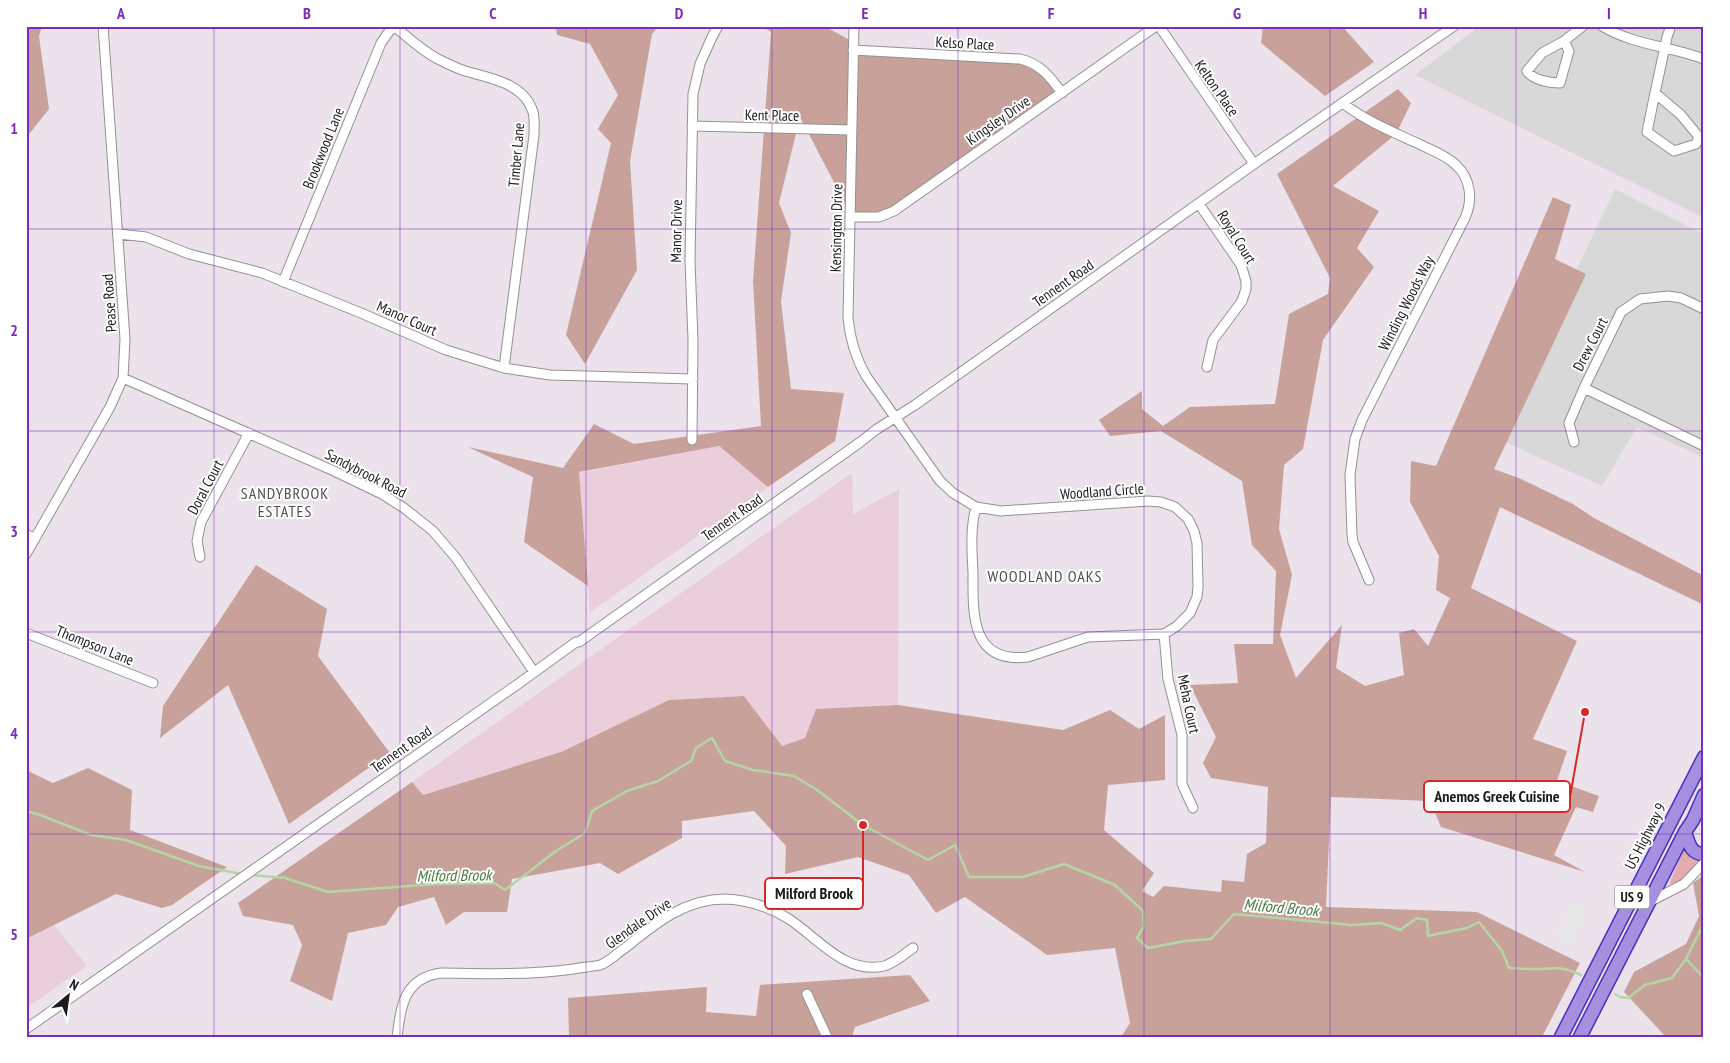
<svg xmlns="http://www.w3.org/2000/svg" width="1730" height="1063" font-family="'PT Sans Narrow',sans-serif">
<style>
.residential{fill:#d9d8d9}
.farmland{fill:#eacedb}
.grass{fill:#e3abad}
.forest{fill:#c8a29a}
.parking{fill:#e7e7e7}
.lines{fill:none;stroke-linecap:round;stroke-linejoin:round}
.stream{stroke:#b4d6a5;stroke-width:2.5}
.minor-casing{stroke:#929292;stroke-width:11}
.highway-casing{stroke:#4532c6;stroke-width:15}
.minor{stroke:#fff;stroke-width:9}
.highway{stroke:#a58fde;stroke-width:12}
.grid{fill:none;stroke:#7b2cbf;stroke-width:1;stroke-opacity:0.55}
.labels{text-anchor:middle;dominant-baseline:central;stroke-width:4;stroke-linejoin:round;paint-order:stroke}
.shield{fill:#fff;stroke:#5f5f5f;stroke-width:1}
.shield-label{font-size:14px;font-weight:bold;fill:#1b1b1b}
.street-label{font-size:15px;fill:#1b1b1b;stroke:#fff}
.neighbourhood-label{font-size:16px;letter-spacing:1px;fill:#4e4e4e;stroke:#fff}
.water-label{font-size:16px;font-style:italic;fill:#437e41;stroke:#fff}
.leader{fill:none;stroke:#d62828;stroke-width:2}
.callout-dot{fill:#d62828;stroke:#fff;stroke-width:2}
.callout{fill:#fff;stroke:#d62828;stroke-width:2}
.callout-label{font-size:16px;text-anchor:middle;font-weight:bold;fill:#1b1b1b}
.neatline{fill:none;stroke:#7b2cbf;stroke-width:2}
.grid-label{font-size:16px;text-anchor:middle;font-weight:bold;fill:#7b2cbf}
</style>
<rect width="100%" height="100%" fill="#ece2eb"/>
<path class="residential" d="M1480,26h224v192l-289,-143z
M1615,189l89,45v224l-67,-31 -35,59 -106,-48z"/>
<path class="farmland" d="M719,446l49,41 -178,125 -11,-139z
M852,473l1,41 46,-25 -1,216 -82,4 -11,29 -23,8 -38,-50 -75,4 -108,52 -139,43 -10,-13z
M54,925l33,41 -61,42v-69z"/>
<path class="grass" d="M1685,847l17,11c-10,12 -17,24 -33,26z"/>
<path class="forest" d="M26,26h16l-3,10 10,73 -23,29z
M556,26h103l-7,8 -22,127 7,109 -52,94 -19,-29 45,-192 -13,-14 20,-34 -28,-51 -33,-9z
M762,26h62l35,19 172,14 36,31 -190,127h-25l-52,-100 -21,86 12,30 -10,68 10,88 53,4 -9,48 -67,46 -49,-41 -140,26 9,114 -64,-44 9,-65 -65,-30 95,21 31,-44 40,20 127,-18 -8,-145 18,-249z
M1263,26h79l32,36 -49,34 -64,-53z
M1398,89l13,14 -15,31 -63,52 46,25 -22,37 17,19 -51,73 -20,109 -19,16 -5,64 13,46 -12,60 16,43 46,-53 -6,43 29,18 39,-11 -5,-42 15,-4 14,17 22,-48 -14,-8 3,-34 -29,-54 1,-41 25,5 117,-269 18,8 -16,54 31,15 -92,195 27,10 52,25 21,14 110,58v29l-204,-98 -29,81 106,53 -44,98 34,12 -10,30 42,15 -6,16 -17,-5 -22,48 31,17 -144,-45 -11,-26 -99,-4 -5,110 151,5 103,51 -38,74h-421l9,-14 -15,-75 -68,7 -82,-58 -29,16 -27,-38 -51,-18 -73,17 1,-28 -32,-35 -72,10v17l-64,36 -18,-11 -88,16 -5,33h-43l-18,13 -12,-28 -36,10 -12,18 -38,8 -16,68 -42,-20 12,-36 -9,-20 -50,-9 -5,-13 174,-121 11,13 138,-43 108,-52 75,-4 38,50 23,-8 11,-29 82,-4 165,25 47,-20 29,19 26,-14v65l-57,5 -4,45 50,43 -12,18 11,6 11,-11 57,6 1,-12 22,2 3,-28 19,-11 2,-56 -57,-9 -8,-15 13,-26 -26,-52 48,-2 -4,-39h39l3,-73 -24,-26 -10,-64 -81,-50 -51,5 -11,-16 43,-29v18l21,17 27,-19 85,-3 14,-90 39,-20 2,-16 -53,-104z
M256,565l71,44 -9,47 72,97 -101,71 -61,-139 -68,53 3,-32z
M88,768l44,22 -2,40 97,37 -55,38 -10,3 -46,-14 -90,45v-169l27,13z
M1704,875v162h-38l-42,-45 10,-20 52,-28 13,-28 -6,-33z
M910,975l20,26 -75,26 -3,10h-283l-1,-39 139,-11 -1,25 50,4 4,-31z"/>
<path class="parking" d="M1574,901l13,8 -15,32 -16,-6z"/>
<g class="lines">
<path class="stream" d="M26,811l14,4 51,20 35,5 73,26 43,8
M252,875l33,3 43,14 108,-8 58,-1 11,7 51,-39 29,-18 7,-22 35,-20 31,-10 33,-20 5,-13 16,-10 13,23 28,9 41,6 23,14 46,35 65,35 27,-15 14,32h54l41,-13 51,21 28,26 1,15 -7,12 11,10 37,-7 26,-2 23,-25 118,11 29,-2 19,7 17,-12 10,2 1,16 39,-8 12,-6 23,29 7,17c6,0 13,1 20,1 23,1 29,-5 52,6
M1686,959l18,19
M1615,994l5,3 8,1 17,-13 27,-7 14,-19 18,-36"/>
<defs>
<path id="minor" d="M394,26c15,12 29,26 46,34 8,4 16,8 25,11 25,7 59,12 68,41 2,8 1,16 1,23l-30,233
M854,26l-6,292c2,21 7,39 18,58l74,105 13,12 23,14 25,4 147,-10 13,1 14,5 13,12 6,12 3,12 1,44 -1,10 -7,16 -13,13 -13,8 -76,3 -60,20c-58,7 -55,-44 -55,-84 -1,-23 -3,-44 3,-66
M1159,26l95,138
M1602,26c31,19 68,20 102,33
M1564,41l5,10 -9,32c-11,0 -27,-3 -33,-12l15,-18z
M1564,41l19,-15
M853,50l167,9c21,5 30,18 42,34
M1655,93l26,22 18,22 -3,7 -22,7 -27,-19z
M1655,93l12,-56 4,-11
M1344,104c22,17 49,28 75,40 12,6 27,11 37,21 15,14 17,35 9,53l-103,202 -7,19 -5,36 2,60 1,7 16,38
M692,126l159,4
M1199,204l42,61 5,16v8l-4,12 -29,39 -6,27
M850,217h29l15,-6 262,-185
M119,234l27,3 43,17 73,19 99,40 85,37 58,18 46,7 143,4
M283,282l98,-239 12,-17
M123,378l211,93 48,23 22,14 29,23 23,27 78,114
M1584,388l120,58
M692,440l1,-100 -3,-79 3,-167 7,-30 12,-27 6,-11
M1574,442l-5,-19 15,-35 37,-76 19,-13 28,-3 13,2 23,11
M26,534l9,5
M26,554l84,-147 13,-29 2,-39 -22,-313
M200,557l-3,-16 4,-19 48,-89
M26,633l127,50
M1164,634l4,45 14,56v49l11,24
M1649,902l35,-18 20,-21
M807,994l20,43
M26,1029l492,-345 58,-42h3l280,-199 18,-14 38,-24 339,-241 200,-138
M397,1037c4,-31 7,-59 44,-64 45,1 89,2 133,-4 8,-2 18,-2 26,-4 9,-3 17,-12 25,-17 30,-24 59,-49 100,-49 23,1 45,8 64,20 29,19 56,56 95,47 11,-3 20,-12 29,-18"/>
<path id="highway" d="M1685,832c4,11 5,22 19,22
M1561,1037l143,-280
M1580,1037l105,-205 8,-12 11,-25"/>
</defs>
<use href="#minor" class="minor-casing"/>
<use href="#highway" class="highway-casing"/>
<use href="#minor" class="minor"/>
<use href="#highway" class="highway"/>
</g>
<path class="grid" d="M214,26v1011M400,26v1011M586,26v1011M772,26v1011M958,26v1011M1144,26v1011M1330,26v1011M1516,26v1011M26,229h1678M26,431h1678M26,632h1678M26,834h1678"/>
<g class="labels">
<rect class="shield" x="1614.5" y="885.5" width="35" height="23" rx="4"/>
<g class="shield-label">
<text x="1632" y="897">US 9</text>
</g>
<g class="street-label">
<text transform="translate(965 43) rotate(3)">Kelso Place</text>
<text transform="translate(1217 88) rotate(55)">Kelton Place</text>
<text transform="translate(772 115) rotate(1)">Kent Place</text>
<text transform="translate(998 120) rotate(-35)">Kingsley Drive</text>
<text transform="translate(323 148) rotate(-68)">Brookwood Lane</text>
<text transform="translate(516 155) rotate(-85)">Timber Lane</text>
<text transform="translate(836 228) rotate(-89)">Kensington Drive</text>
<text transform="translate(676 231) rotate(-89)">Manor Drive</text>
<text transform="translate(1237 237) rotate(58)">Royal Court</text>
<text transform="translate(1063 283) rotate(-35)">Tennent Road</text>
<text transform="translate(109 303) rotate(-94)">Pease Road</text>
<text transform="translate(1406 303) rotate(-63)">Winding Woods Way</text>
<text transform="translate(407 318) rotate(24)">Manor Court</text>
<text transform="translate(1590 344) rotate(-63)">Drew Court</text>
<text transform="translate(366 473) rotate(27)">Sandybrook Road</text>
<text transform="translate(205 487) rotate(-62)">Doral Court</text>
<text transform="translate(1102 491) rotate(-4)">Woodland Circle</text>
<text transform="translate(732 517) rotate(-35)">Tennent Road</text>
<text transform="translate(95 645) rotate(22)">Thompson Lane</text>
<text transform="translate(1189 704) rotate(78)">Meha Court</text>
<text transform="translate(401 749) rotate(-35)">Tennent Road</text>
<text transform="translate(1645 836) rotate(-63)">US Highway 9</text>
<text transform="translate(638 923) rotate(-35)">Glendale Drive</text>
</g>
<g class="neighbourhood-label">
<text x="285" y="493">SANDYBROOK<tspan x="285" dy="18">ESTATES</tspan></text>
<text x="1045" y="576">WOODLAND OAKS</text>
</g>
<g class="water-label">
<text transform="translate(454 875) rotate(-1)">Milford Brook</text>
<text transform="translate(1281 907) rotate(5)">Milford Brook</text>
</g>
</g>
<path class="leader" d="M1585 712L1570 797M863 825L863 894"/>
<g class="callout-dot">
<circle cx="1585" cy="712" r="5"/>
<circle cx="863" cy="825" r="5"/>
</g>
<g class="callout">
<rect x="1424" y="781" width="146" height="31" rx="5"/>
<rect x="765" y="878" width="98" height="31" rx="5"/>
</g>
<g class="callout-label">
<text x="1497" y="802">Anemos Greek Cuisine</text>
<text x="814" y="899">Milford Brook</text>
</g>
<rect width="1730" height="1063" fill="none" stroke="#ffffff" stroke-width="55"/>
<g transform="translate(68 996) rotate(29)" stroke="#ffffff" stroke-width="4" paint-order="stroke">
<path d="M0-4L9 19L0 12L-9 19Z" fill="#1b1b1b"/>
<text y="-8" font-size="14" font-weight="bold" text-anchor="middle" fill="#1b1b1b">N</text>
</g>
<rect x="28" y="28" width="1674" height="1008" class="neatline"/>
<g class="grid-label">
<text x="121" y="19">A</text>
<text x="307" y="19">B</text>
<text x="493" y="19">C</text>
<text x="679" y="19">D</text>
<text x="865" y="19">E</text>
<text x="1051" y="19">F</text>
<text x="1237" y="19">G</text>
<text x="1423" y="19">H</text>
<text x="1609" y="19">I</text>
<text x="14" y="134">1</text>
<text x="14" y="336">2</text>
<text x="14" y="537">3</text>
<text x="14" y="739">4</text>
<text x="14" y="940">5</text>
</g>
</svg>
